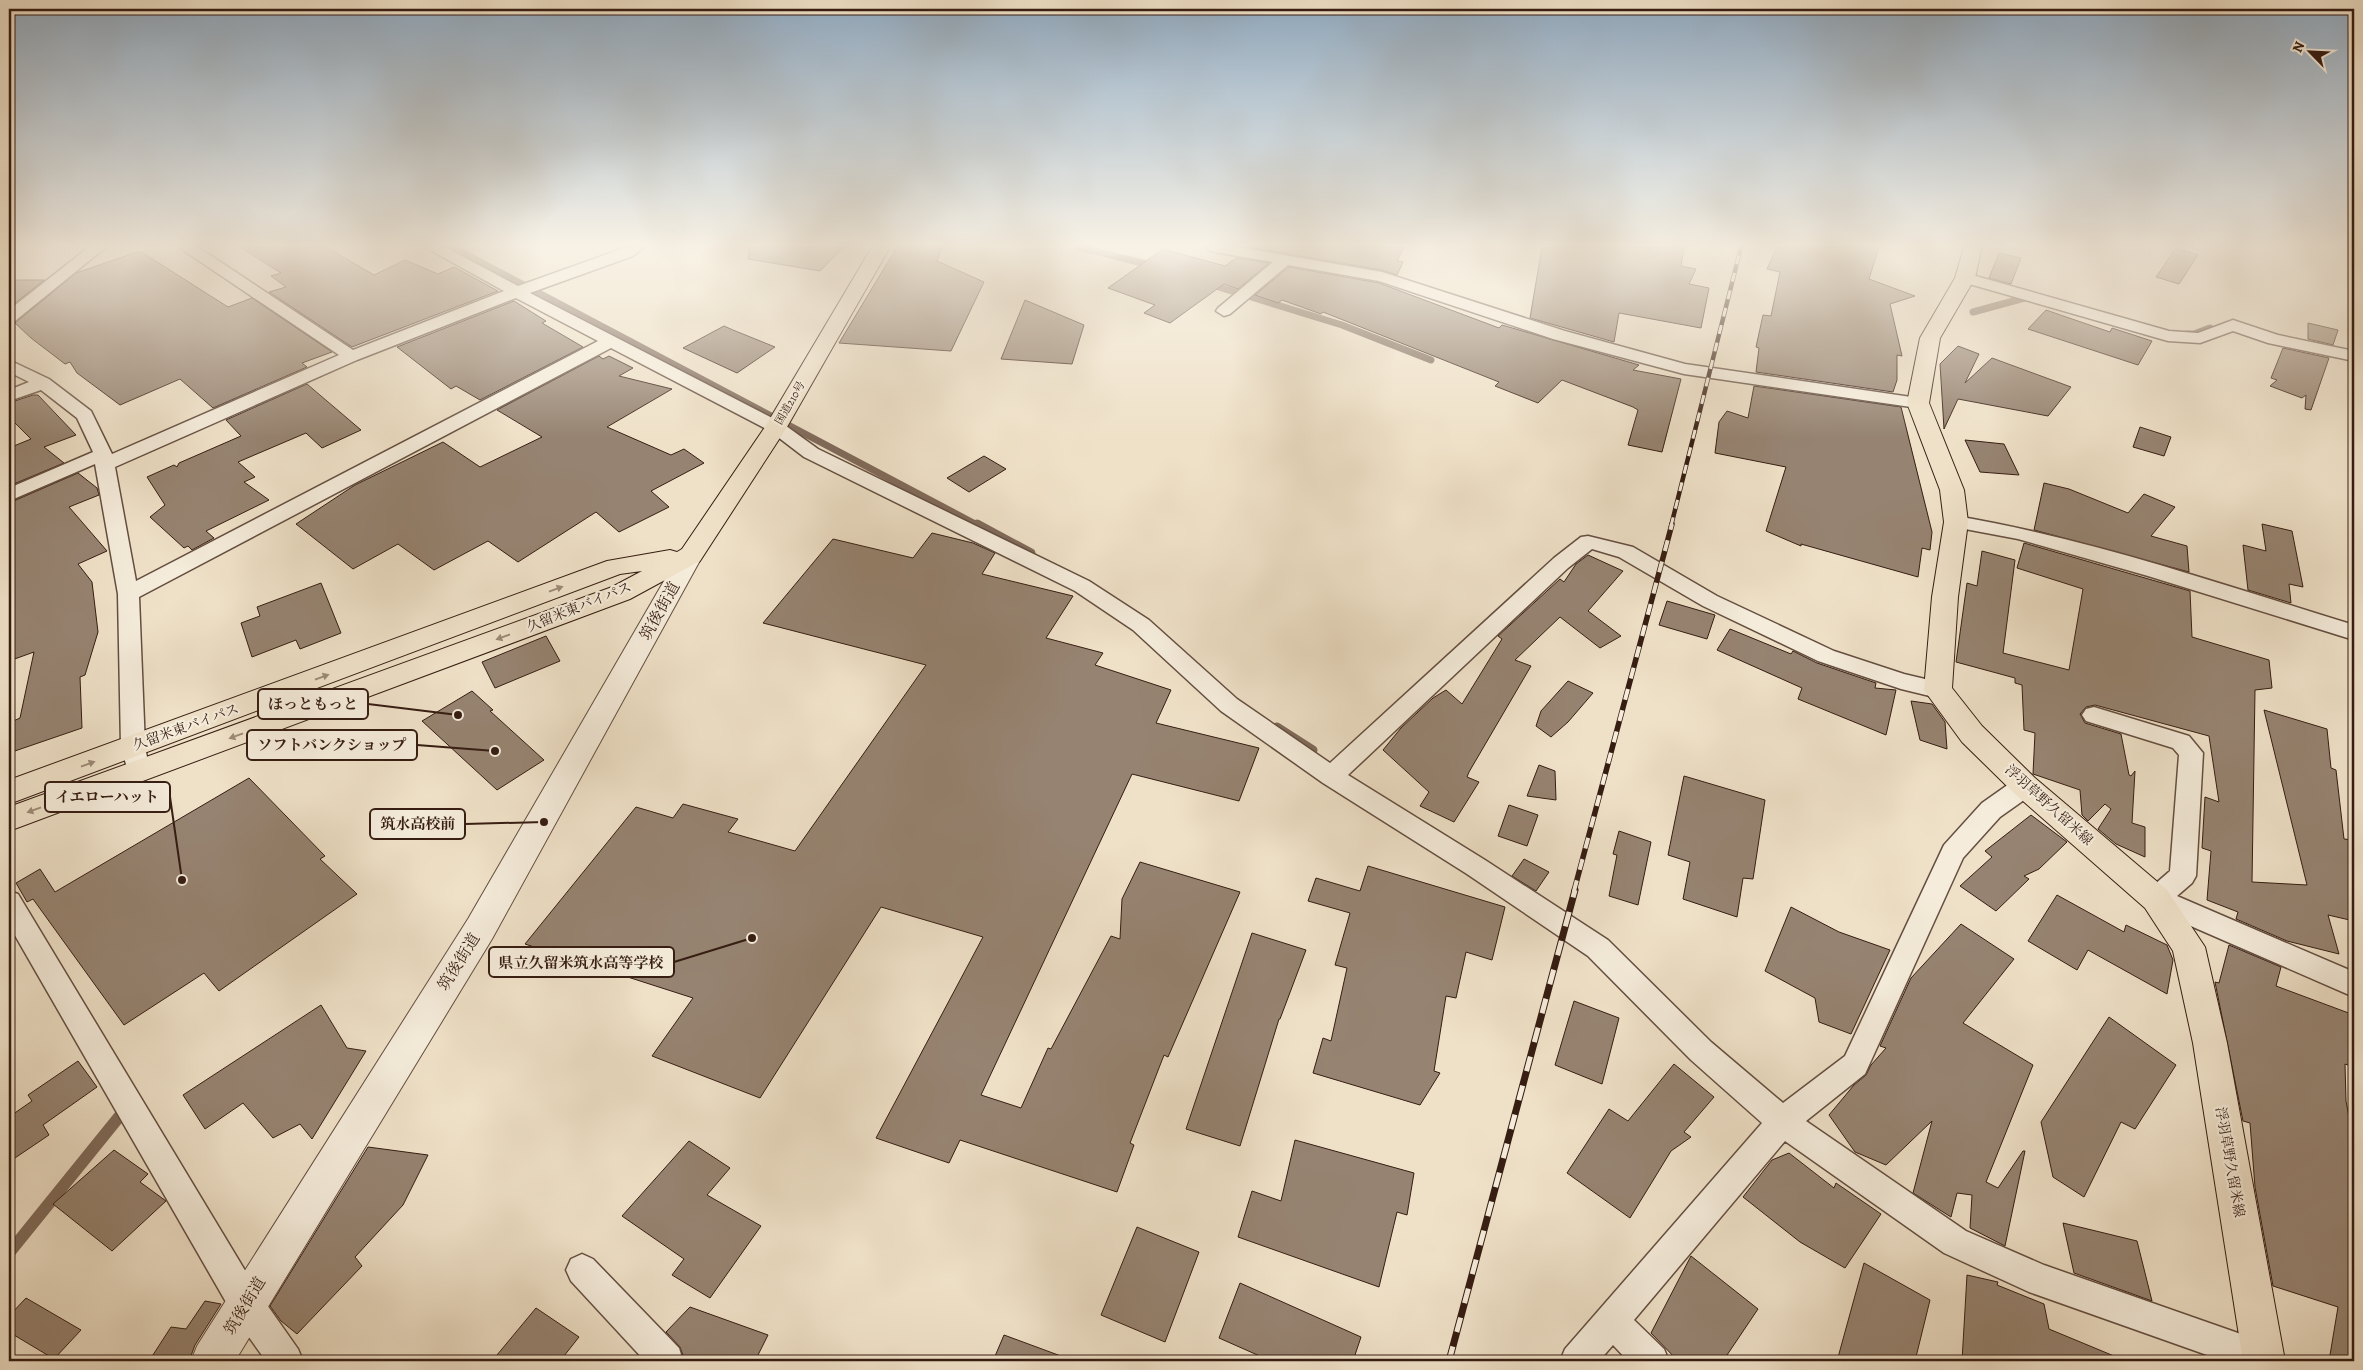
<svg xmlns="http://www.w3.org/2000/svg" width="2363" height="1370" font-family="Alegreya,'Noto Serif JP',serif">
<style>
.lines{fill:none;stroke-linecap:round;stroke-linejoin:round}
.stream-far2{stroke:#7f6a5a;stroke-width:7}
.stream-far1{stroke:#7f6a5a;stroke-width:9}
.stream{stroke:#7f6a5a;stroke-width:12}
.building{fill:#968371;stroke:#361d12}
.minor-casing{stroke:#644e40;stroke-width:3}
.tertiary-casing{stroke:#644e40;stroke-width:2}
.primary-casing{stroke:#361d12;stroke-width:2}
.trunk-casing{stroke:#361d12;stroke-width:2}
.minor{fill:#f5ecdb;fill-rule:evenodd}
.tertiary{fill:#f5ecdb;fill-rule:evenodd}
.primary{fill:#efe1c8;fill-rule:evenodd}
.trunk{fill:#efe1c8;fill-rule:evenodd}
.rail-far2-casing{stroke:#361d12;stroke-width:4.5}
.rail-far1-casing{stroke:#361d12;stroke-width:5.5}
.rail-casing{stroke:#361d12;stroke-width:7}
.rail-far2{stroke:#f5ecdb;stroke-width:3;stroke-dasharray:9;stroke-linecap:butt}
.rail-far1{stroke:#f5ecdb;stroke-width:4;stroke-dasharray:11;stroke-linecap:butt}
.rail{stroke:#f5ecdb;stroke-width:5;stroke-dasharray:15;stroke-linecap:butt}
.oneway{fill:#9c8976}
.labels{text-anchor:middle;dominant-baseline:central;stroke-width:4.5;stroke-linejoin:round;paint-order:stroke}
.far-street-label{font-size:11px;fill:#361d12;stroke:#f5ecdb}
.street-label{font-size:14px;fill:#361d12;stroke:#f5ecdb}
.near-street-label{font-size:16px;fill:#361d12;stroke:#f5ecdb}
.leader{fill:none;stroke:#361d12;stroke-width:2}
.callout-dot{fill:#361d12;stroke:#f5ecdb;stroke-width:2}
.callout{fill:#f5ecdb;stroke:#361d12;stroke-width:2}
.callout-label{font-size:15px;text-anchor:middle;font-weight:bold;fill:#361d12}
</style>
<rect width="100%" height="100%" fill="#efe1c8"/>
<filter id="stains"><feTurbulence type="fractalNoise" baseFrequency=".004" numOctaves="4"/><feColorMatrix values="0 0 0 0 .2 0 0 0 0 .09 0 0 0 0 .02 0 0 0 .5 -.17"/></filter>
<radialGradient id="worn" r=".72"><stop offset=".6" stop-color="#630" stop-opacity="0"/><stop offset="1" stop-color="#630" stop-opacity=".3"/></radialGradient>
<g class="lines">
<path class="stream-far2" d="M452,247l527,279
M1079,247l75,19
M1209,284l133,41 89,35
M1973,312l59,-16
M2187,334h7l16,-6"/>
<path class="stream-far1" d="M977,524l54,29
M1277,727l36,23"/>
<path class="stream" d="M9,1253l118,-146"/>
</g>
<path class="building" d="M240,247h86l48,28 31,-15 33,14 16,-7 44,24 -146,56 -83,-55 17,-5 -15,-11 10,-3z
M749,247h95l-24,24 -72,-12z
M897,247h45l-5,14 47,21 -33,69 -112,-8z
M1247,247h157l-7,14 6,1 -6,13 -15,-5z
M1542,247h142l-3,19 15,3 -7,15 20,4 -8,40 -82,-15 -5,29 -84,-24z
M1777,247h102l-10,32 46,17 -25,8 12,52 -5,-1v25l-4,12 -137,-20 3,-24 -3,-1 7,-32 8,1 9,-44 -13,-3z
M2176,248l22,7 -19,29 -23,-7z
M1163,249l62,17 11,-8 33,5 -31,26 -14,-5 -54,39 -26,-10 11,-8 -47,-17z
M140,251l88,56 24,-9 80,54 -30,11 5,4 -94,41 -33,-29 -60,26 -43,-32 -7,-11 -5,2 -34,-26 -16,-15 61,-50z
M1999,253l22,5 -10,26 -22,-6z
M1289,267l90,16 120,45 3,-3 137,40 -6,5 48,9 -19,73 -34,-7 10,-35 -5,-3 -71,-27 -24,23 -43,-17 4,-4 -176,-70 -2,2 -39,-14 -4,3 -23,-8z
M9,280h35l-35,28z
M1025,300l59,25 -12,39 -71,-5z
M514,301l32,20 -4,2 41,24 -103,53 -24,-14 -5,3 -54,-42z
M2046,310l64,22 2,-4 40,13 -14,24 -110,-36z
M2308,323l30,7 -5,15 -25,-6z
M724,326l9,4 42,17 -38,26 -54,-25z
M1958,346l21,8 -14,29 27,-25 79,29 -23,29 -90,-17 -14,30 -4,-65z
M2283,348l46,10 -18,52 -6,-1 1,-14 -4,3 -32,-12 7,-6 -6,-2z
M599,356l4,3 6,-3 24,12 -14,8 53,13 -65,38 64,28 13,-6 20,14 -53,28 18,16 -50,25 -23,-20 -78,50 -30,-21 -54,29 -36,-26 -45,25 -57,-45 59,-39 88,-43 37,25 62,-30 -45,-27z
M307,384l54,46 -39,18 -16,-15 -68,29 17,15 -11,5 25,18 -63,31 8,7 -22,12 -4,-4 -4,2 -34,-31 15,-12 -18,-28 27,-12 3,2 2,-4 62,-27 -15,-16z
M1754,386l147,21 31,125 -2,18 -8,-2 -4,29 -117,-33v2l-35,-15 20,-64 -71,-14 4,-31 8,-11 21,7z
M33,395h5l38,40 -32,12 20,16 -55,23v-38l22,-9 -22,-22v-14z
M2140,427l31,10 -7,19 -31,-9z
M1965,440l39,4 15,31 -39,-3z
M984,456l22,13 -37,23 -22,-14z
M78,473l19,15 2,7 -30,12 38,44 -29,13 14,18 6,50 -13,43 -5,2 2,51 -73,25v-30l11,-5 14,-66 -25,9v-158z
M2044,483l25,6 59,24 16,-19 31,13 -24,29 36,10 2,26 -155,-42z
M2262,524l30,7 11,56 -14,-3 2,19 -43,-13 -5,-45 23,6z
M932,533l41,10 22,10 -13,21 91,22 -27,42 57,15 -8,12 76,25 -15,33 103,25 -20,53 -107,-27 -151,321 40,13 27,-60 3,1 60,-113 9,3 2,-40 18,-37 100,30 -72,165 -4,-2 -34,88 4,2 -17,47 -157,-52 -11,23 -73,-25 107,-201 -102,-30 -121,191 -108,-42 41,-58 -168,-54 111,-137 37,11 10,-14 55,15 -10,13 67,19 131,-186 -163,-42 70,-84 80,19z
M2024,543l166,48 2,46 77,23 3,28 -17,2 -3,192 55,3 -43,-175 63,19 4,39 5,2 8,69 10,1v81l-26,-6 11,39 -52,-13 -51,-22 2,-7 -31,-12 4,-49 -9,-3 3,-51 14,5 -10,-66 -114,-31 -9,2 -6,7 5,9 36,11 8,41 2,1 4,-5 -3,52 13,4v30l-29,-13 -18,-15 13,-20 -6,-5 -17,17 -6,-6 -2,-25 -47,-16 2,-41 -11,-3 -2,-45 -7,-2v-5l-59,-16 11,-79 10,3 5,-35 33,9 -12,93 66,17 14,-81 -66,-21z
M1588,555l35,16 -35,40 33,25 -21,12 -40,-31 -45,43 16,6 -62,106 -2,5 12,5 -25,40 -34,-16 9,-14 -46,-42 18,-22 32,-30 13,-8 16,14 40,-65 -4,-3 62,-57 4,3 12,-18z
M321,583l20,50 -41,16 -4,-9 -44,17 -11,-34 19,-7 -3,-9z
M1667,601l48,14 -8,24 -48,-14z
M1730,629l61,25 2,-3 24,12 59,20 -1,5 21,2 -10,45 -88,-36 4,-11 -85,-38z
M546,636l14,25 -65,27 -13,-26z
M1568,681l25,12 -25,29 -17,15 -15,-11 5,-15z
M472,691l21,19 -3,1 54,49 -47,30 -75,-69z
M1911,701l21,3 13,18 2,27 -27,-9z
M1539,765l16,6 1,29 -29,-4z
M1684,776l81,24 -12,79 -10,-1 -6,39 -54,-18 7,-37 -22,-7z
M249,778l76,78 -5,3 37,35 -138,97 -15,-18 -80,52 -91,-126 -6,3 -11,-19 24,-14 15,23z
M1509,805l29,10 -11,31 -29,-10z
M2031,815l36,27 -28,27 -15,7 5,3 -33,32 -36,-25 32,-29 -7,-6z
M1619,831l32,11 -13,63 -29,-9 8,-41 -4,-1z
M1524,859l25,13 -13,19 -24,-15z
M1368,866l137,41 -13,53 -26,-8 -10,46 -10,-2 -12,75 6,2 -20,32 -107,-32 10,-35 8,3 16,-73 -12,-3 15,-52 -42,-12 8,-23 44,13z
M2057,895l67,37 2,-7 41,20 6,15 -6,34 -79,-44 -11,20 -49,-29z
M1791,907l48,25 51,18 -39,84 -32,-12 -4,-24 -50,-27z
M1961,924l53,35 -51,64 70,42 -47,117 12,6 25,-37h2l-20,95 -35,-18 2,-33 -15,-2 -6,24 -38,-24 19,-72 -46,44 -31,-13 -26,-37 25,-30 12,-10 5,-10 15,-17 -6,-2 31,-68z
M1252,933l54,17 -26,69h-1l-39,127 -54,-17z
M2229,945l52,22 -5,19 78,29v52l-9,-3 1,37 8,44v44l-5,-6 1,69 4,1v108h-25l9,-54 -65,-21 -18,-99 -5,-64 -7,-2 -28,-139 4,1z
M1574,1001l45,17 -17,66 -47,-19z
M321,1005l26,43 19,3 -54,88 -12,-15 -27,14 -30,-35 -38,26 -22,-34z
M2109,1017l67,48 -41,64 -14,-7 -37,75 -31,-20 -12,-55z
M78,1061l19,26 -54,38 6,10 -40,27v-45l23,-16 -4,-6z
M1674,1064l40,33 -30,35 7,5 -20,14 -41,67 -63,-45 42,-64 19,12z
M1295,1140l119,33 -7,42 -10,-3 -18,75 -141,-50 14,-46 29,10z
M689,1141l41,27 -23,27 54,31 -51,72 -38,-23 12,-16 -62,-43z
M368,1147l60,8 -25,50 -48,52 7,9 -65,68 -16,-13 -11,-15z
M114,1150l34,24 -8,8 26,19 -54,50 -59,-47z
M1789,1153l45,35 2,-5 45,31 -36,54 -45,-26 -57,-45 29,-37z
M2063,1223l74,18 15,60 -78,-28z
M1137,1227l62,25 -34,90 -64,-27z
M1691,1256l67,53 -35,52h-45l-27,-28z
M1864,1263l66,37 -15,61h-78z
M1967,1275l31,7 -1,3 47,19 5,25 77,32h-164z
M1240,1283l121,54 -8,24h-82l-52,-23z
M26,1298l55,32 -27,29 -45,-27v-16z
M205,1301l16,3 -26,41 -6,16h-40l22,-34 15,2z
M690,1307l78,28 -13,26h-70l-5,-14 -14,-15z
M536,1308l43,29 -19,24h-68z
M1004,1335l65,24 -1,2h-75z"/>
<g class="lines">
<defs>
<path id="minor" d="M89,247h17l-91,74 -6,2v-13z
M181,247h17l155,103 151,-59 -74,-41 -2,-3h17l73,39 109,-39h17l-11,9 -103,37 252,130 36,26 271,132 60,39 88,79 93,64 224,-205 27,-21 7,-1 45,11 84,49 117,55 70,23 42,10 3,6 -3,6 -8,2 -37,-9 -83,-28 -115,-55 -84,-49 -27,-8 -24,19 -220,207 137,85 123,80 103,102 72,61 62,-47 99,-211 38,-42 34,-24 9,-2 9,2 3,7 -3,7 -34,24 -37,41 -98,216 -59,47 160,110 78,34 231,81 5,12 -1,3h-55l-195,-69 -85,-39 -159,-112 -151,179 30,29 5,12h-41l-15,-16 -14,16h-39l5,-12 197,-226 -71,-63 -103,-104 -121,-82 -144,-91 -102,-72 -88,-81 -58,-39 -271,-134 -34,-26 -159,-83 -472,249 6,150 5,25 -4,6 -8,3 -8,-3 -9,-31 -3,-153 -23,-130 -86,37v-13l84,-36 -16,-34 -36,-28 -32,11v-11l20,-8 -20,-10v-12l40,19 42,32 21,43 227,-99 -156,-105zM516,298l82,43 -462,240 -21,-114 242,-107z
M1207,247h30l145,25 183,59 120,33 233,34 6,1 3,4 -3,4 -6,1 -234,-34 -131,-35 -174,-58 -91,-16 -58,49 -6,2 -8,-5 2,-3 55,-46 -59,-10 -5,-2z
M1965,273l204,58 29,2 35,-13 45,15 76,16v10l-86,-18 -35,-12 -33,12 -32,-2 -209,-60 -2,-3z
M1956,516c136,23 267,69 398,109v15l-206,-64 -130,-37 -69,-13 -3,-4 3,-4z
M2094,707l95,29 14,17 -7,123 -4,7 -15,13 177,76v25l-207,-90 -4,-8 4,-8 23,-20 9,-116 -6,-7 -87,-27 -4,-6 4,-6z
M9,891l9,3 240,398 40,57 5,12h-37l-32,-45 -225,-391z
M582,1254l11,5 86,89 4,13h-38l-74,-80 -5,-11 5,-11z"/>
<path id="tertiary" d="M691,547l9,2 3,6 -211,384 -257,422h-44l6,-15 271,-427 211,-364 3,-6z"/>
<path id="primary" d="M1964,247h18l-7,31 -35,60 -11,65 35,87 4,32 -10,75 -6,91 30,38 53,52 132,112 38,57 22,96 58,318h-42l-50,-318 -20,-92 -28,-43 -130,-114 -53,-52 -38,-52 8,-93 12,-75 -4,-32 -33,-87 13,-65 35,-60z"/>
<path id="trunk" d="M872,247h18l-103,180 -87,134 -70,38 -621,232v-24l603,-220 30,-16 -22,3 -611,230v-24l598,-219 63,-11 7,2 5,-3 83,-122z"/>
</defs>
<use href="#minor" class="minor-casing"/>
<use href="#tertiary" class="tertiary-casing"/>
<use href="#primary" class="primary-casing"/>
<use href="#trunk" class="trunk-casing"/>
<use href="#minor" class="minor"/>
<use href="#tertiary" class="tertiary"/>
<use href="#primary" class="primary"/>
<use href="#trunk" class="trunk"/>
<defs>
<path id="rail-far2" d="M1671,526l70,-279"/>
<path id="rail-far1" d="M1574,891l98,-367"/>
<path id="rail" d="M1449,1361l126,-471"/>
</defs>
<use href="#rail-far2" class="rail-far2-casing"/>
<use href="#rail-far1" class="rail-far1-casing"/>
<use href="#rail" class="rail-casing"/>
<use href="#rail-far2" class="rail-far2"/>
<use href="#rail-far1" class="rail-far1"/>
<use href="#rail" class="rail"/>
</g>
<defs><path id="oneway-solid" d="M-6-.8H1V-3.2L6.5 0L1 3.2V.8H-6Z" transform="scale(1.25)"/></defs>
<g class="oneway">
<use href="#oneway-solid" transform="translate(556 589) rotate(-20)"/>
<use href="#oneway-solid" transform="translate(503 637) rotate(160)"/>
<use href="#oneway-solid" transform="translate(322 677) rotate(-20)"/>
<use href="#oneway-solid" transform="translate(236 736) rotate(160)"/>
<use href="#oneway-solid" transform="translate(88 764) rotate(-20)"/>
<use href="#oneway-solid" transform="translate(34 810) rotate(160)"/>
</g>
<linearGradient id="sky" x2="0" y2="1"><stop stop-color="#91abc2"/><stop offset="0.56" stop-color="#f8f2e6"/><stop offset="1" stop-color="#f8f2e6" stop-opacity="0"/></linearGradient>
<rect width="2363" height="438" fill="url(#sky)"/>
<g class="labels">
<g class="far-street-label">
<text transform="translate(790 403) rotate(-60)">国道210号</text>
</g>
<g class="street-label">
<text transform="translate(579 607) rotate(-22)">久留米東バイパス</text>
<text transform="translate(186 727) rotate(-20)">久留米東バイパス</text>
<text transform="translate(2049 805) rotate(42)">浮羽草野久留米線</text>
<text transform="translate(2230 1162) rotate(80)">浮羽草野久留米線</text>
</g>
<g class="near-street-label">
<text transform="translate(660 611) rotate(-61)">筑後街道</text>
<text transform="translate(459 962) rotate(-58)">筑後街道</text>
<text transform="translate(245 1306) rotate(-59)">筑後街道</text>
</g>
</g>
<path class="leader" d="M458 715L368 704M495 751L417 745M182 880L170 797M544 822L465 824M752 938L674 962"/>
<g class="callout-dot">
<circle cx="458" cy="715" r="5"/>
<circle cx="495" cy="751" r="5"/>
<circle cx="182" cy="880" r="5"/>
<circle cx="544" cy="822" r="5"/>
<circle cx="752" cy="938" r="5"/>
</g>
<g class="callout">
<rect x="258" y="689" width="110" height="30" rx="5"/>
<rect x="247" y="730" width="170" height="30" rx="5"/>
<rect x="45" y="782" width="125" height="30" rx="5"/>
<rect x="370" y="809" width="95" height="30" rx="5"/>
<rect x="489" y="947" width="185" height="30" rx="5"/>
</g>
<g class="callout-label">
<text x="313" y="709">ほっともっと</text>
<text x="332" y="750">ソフトバンクショップ</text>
<text x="107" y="802">イエローハット</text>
<text x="418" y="829">筑水高校前</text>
<text x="581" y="968">県立久留米筑水高等学校</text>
</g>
<rect width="2363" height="1370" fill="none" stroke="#efe1c8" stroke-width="30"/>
<rect x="10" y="10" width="2343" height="1350" fill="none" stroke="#361d12" stroke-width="2.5"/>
<rect x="15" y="15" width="2333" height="1340" fill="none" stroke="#361d12"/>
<g transform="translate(2310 52) rotate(294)" stroke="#f5ecdb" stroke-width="4" paint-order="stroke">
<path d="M0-4L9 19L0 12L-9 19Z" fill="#361d12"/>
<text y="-8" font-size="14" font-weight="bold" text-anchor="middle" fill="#361d12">N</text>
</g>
<rect width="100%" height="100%" filter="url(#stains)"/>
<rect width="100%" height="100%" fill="url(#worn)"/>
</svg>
